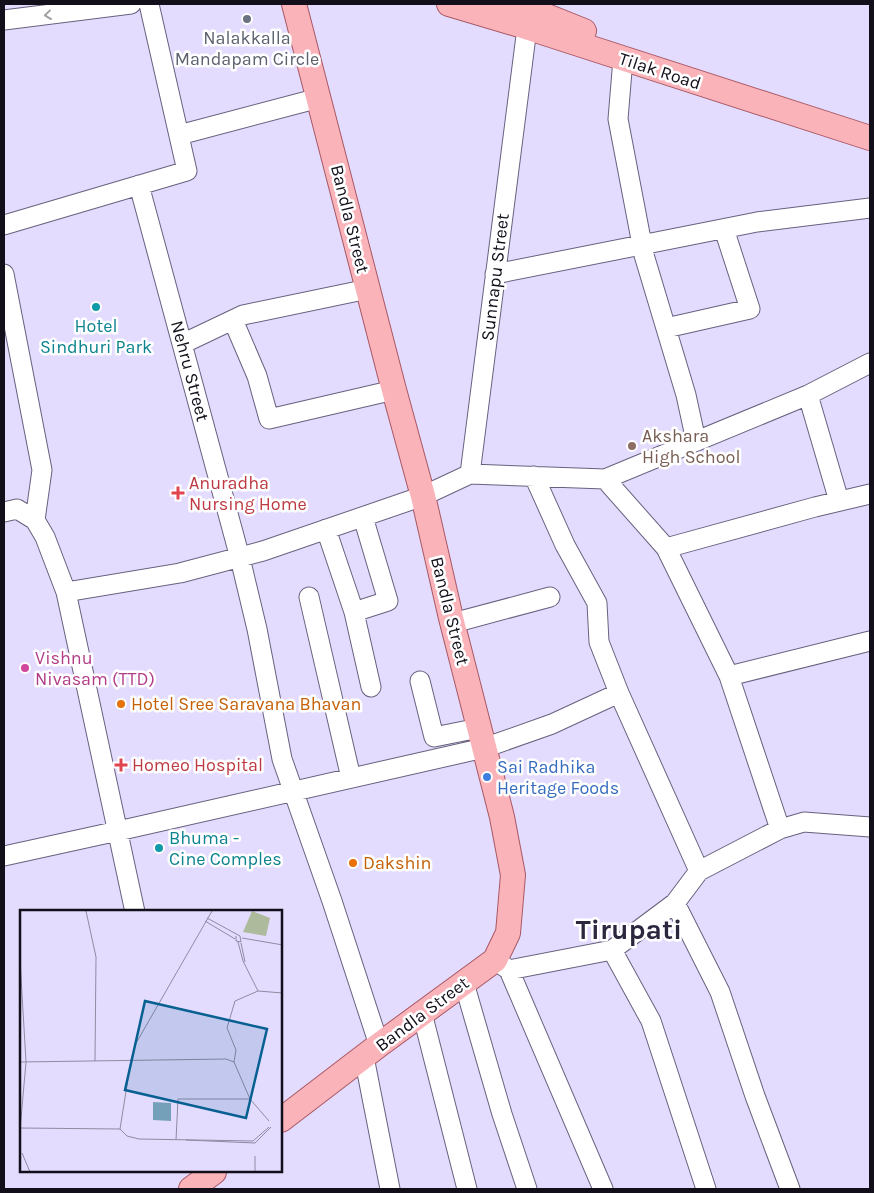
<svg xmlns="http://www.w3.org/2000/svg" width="874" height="1193" font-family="Karla,sans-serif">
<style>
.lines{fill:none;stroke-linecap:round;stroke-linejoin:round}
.minor-casing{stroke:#68617e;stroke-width:21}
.major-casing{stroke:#a85864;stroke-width:26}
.minor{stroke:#fff;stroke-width:19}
.major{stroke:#fbb3ba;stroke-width:24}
.oneway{stroke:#a09fa3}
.worship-dot{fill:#6b7280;stroke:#fff;stroke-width:2}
.culture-dot{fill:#0f9aa8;stroke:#fff;stroke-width:2}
.education-dot{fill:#8d6e63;stroke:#fff;stroke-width:2}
.health-dot{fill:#e0444e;stroke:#fff;stroke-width:2}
.hotel-dot{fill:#d1479c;stroke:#fff;stroke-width:2}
.food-dot{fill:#e8710a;stroke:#fff;stroke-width:2}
.shop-dot{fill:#3f7fe0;stroke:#fff;stroke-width:2}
.labels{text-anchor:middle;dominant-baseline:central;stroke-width:5;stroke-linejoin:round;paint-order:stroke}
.worship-label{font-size:18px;fill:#5b616d;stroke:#fff}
.street-label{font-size:18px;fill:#120f1a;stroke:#fff}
.culture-label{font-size:18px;fill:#0d838f;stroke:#fff}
.education-label{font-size:18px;fill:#785e54;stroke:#fff;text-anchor:start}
.health-label{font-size:18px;fill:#be3a42;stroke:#fff;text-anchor:start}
.hotel-label{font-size:18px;fill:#b23c85;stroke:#fff;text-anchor:start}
.food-label{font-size:18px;fill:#c56008;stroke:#fff;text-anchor:start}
.shop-label{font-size:18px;fill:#366cbe;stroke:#fff;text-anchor:start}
.town-label{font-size:28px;font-weight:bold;fill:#2d263f;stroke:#fff}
.inset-road{fill:none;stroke:#908aa3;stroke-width:1}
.view{fill:#076091;fill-opacity:0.15;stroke:#076091;stroke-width:2.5}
.inset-edge{fill:none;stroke:#120f1a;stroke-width:2.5}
</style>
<rect width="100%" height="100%" fill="#e4dcfe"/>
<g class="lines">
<defs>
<path id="minor" d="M4,20l127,-16
M623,59l-5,60 26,136 42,140 10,46
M179,135l140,-37
M139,185l101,373 17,71 25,130 50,142 47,144
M4,225l183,-54 -38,-167
M4,274l38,196 -7,50
M495,274l262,-52 113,-14
M233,320l24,56 12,43 125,-29
M666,328l84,-19 -26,-80
M182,344l61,-29 125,-26
M808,395l31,106
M470,474l135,5 61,69 63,128 51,153
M605,479l203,-84 62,-32
M4,512l13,-3 18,11 10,17 21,55 69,320
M363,517l25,84 -34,11 17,75
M326,529l28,83
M666,548l149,-41 55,-13
M66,592l114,-19 83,-22 160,-55 47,-22 57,-446
M309,597l42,181
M453,623l97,-26
M729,676l141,-35
M420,681l14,56 45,-9
M619,693l80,178
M4,856l114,-25 366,-83 68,-24 67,-31 -20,-51 -2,-39 -32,-58 -31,-69
M675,903l45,89 35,104 35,93
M612,950l39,71 55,168
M495,960l14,10 103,-20 63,-47 24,-32 81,-42 24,-7 66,5
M509,970l94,219
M464,983l38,131 25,75
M422,1013l45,176
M364,1057l26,132"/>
<path id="major" d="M449,4l74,22 347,112
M503,4l26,5 55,22
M281,1120l98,-75 116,-85 13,-27 5,-58 -11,-58 -51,-199 -28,-122 -29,-106 -100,-386
M191,1189l23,-17"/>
</defs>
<use href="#minor" class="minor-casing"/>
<use href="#major" class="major-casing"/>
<use href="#minor" class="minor"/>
<use href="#major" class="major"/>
</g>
<defs><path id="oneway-chevron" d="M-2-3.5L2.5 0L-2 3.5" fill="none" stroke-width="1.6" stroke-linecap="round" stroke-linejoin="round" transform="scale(1.25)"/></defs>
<use class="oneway" href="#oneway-chevron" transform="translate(48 15) rotate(173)"/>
<circle class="worship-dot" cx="247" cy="19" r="5"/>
<g class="culture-dot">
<circle cx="96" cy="307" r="5"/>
<circle cx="159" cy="848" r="5"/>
</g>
<circle class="education-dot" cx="632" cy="446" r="5"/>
<g class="health-dot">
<path d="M175.5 485.5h5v5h5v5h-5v5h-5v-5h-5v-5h5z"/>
<path d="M118.5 757.5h5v5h5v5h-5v5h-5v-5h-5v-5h5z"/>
</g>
<circle class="hotel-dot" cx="25" cy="668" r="5"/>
<g class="food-dot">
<circle cx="121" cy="704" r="5"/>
<circle cx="353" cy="863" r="5"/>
</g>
<circle class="shop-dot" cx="487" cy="777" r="5"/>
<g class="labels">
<g class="worship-label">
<text x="247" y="38">Nalakkalla<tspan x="247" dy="21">Mandapam Circle</tspan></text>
</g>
<g class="street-label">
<text transform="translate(660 71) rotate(18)">Tilak Road</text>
<text transform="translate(350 219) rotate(76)">Bandla Street</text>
<text transform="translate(495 277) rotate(-83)">Sunnapu Street</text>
<text transform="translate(190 371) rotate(75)">Nehru Street</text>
<text transform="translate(450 611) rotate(76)">Bandla Street</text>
<text transform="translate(422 1014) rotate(-37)">Bandla Street</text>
</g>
<g class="culture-label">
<text x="96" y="326">Hotel<tspan x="96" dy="21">Sindhuri Park</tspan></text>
<text x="169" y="838" text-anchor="start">Bhuma -<tspan x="169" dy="21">Cine Comples</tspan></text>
</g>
<g class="education-label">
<text x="642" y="436">Akshara<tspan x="642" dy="21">High School</tspan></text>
</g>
<g class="health-label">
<text x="189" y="483">Anuradha<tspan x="189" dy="21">Nursing Home</tspan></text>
<text x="132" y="765">Homeo Hospital</text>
</g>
<g class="hotel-label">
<text x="35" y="658">Vishnu<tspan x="35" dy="21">Nivasam (TTD)</tspan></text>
</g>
<g class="food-label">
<text x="131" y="704">Hotel Sree Saravana Bhavan</text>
<text x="363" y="863">Dakshin</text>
</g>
<g class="shop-label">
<text x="497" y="767">Sai Radhika<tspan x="497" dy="21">Heritage Foods</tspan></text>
</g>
<g class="town-label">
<text x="629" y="929">Tirupati</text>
</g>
</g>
<g transform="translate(20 910)">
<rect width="262" height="262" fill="#e4dcfe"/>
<path d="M232,1l18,7 -4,18 -23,-4z" fill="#adbb9c"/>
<path d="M133,192l18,1v18l-18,-1z" fill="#74a0ba"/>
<path class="inset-road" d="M66,1l10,46 -1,104M187,8l33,18 1,6 -5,-1v-5M185,11l30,18M222,28l41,7M221,33l4,19M0,50l6,102M238,81l25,2M111,150l4,-15 77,-134M0,152l206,-3 8,3 16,37 19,22M214,152l2,-12 -9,-22 8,-27 23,-10 -15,-30 -5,-19M0,218l100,1M100,219l7,7 12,3 114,2 16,-14M100,219l11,-69M0,220l6,-68M156,230l2,-41h72M166,230l69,3 16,-16M2,243l8,19M235,262v-16"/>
<path class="view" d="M125,91l122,28 -21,89 -121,-28z"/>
<rect width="262" height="262" class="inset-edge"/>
</g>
<rect width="874" height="1193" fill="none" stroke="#120f1a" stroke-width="10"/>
</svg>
